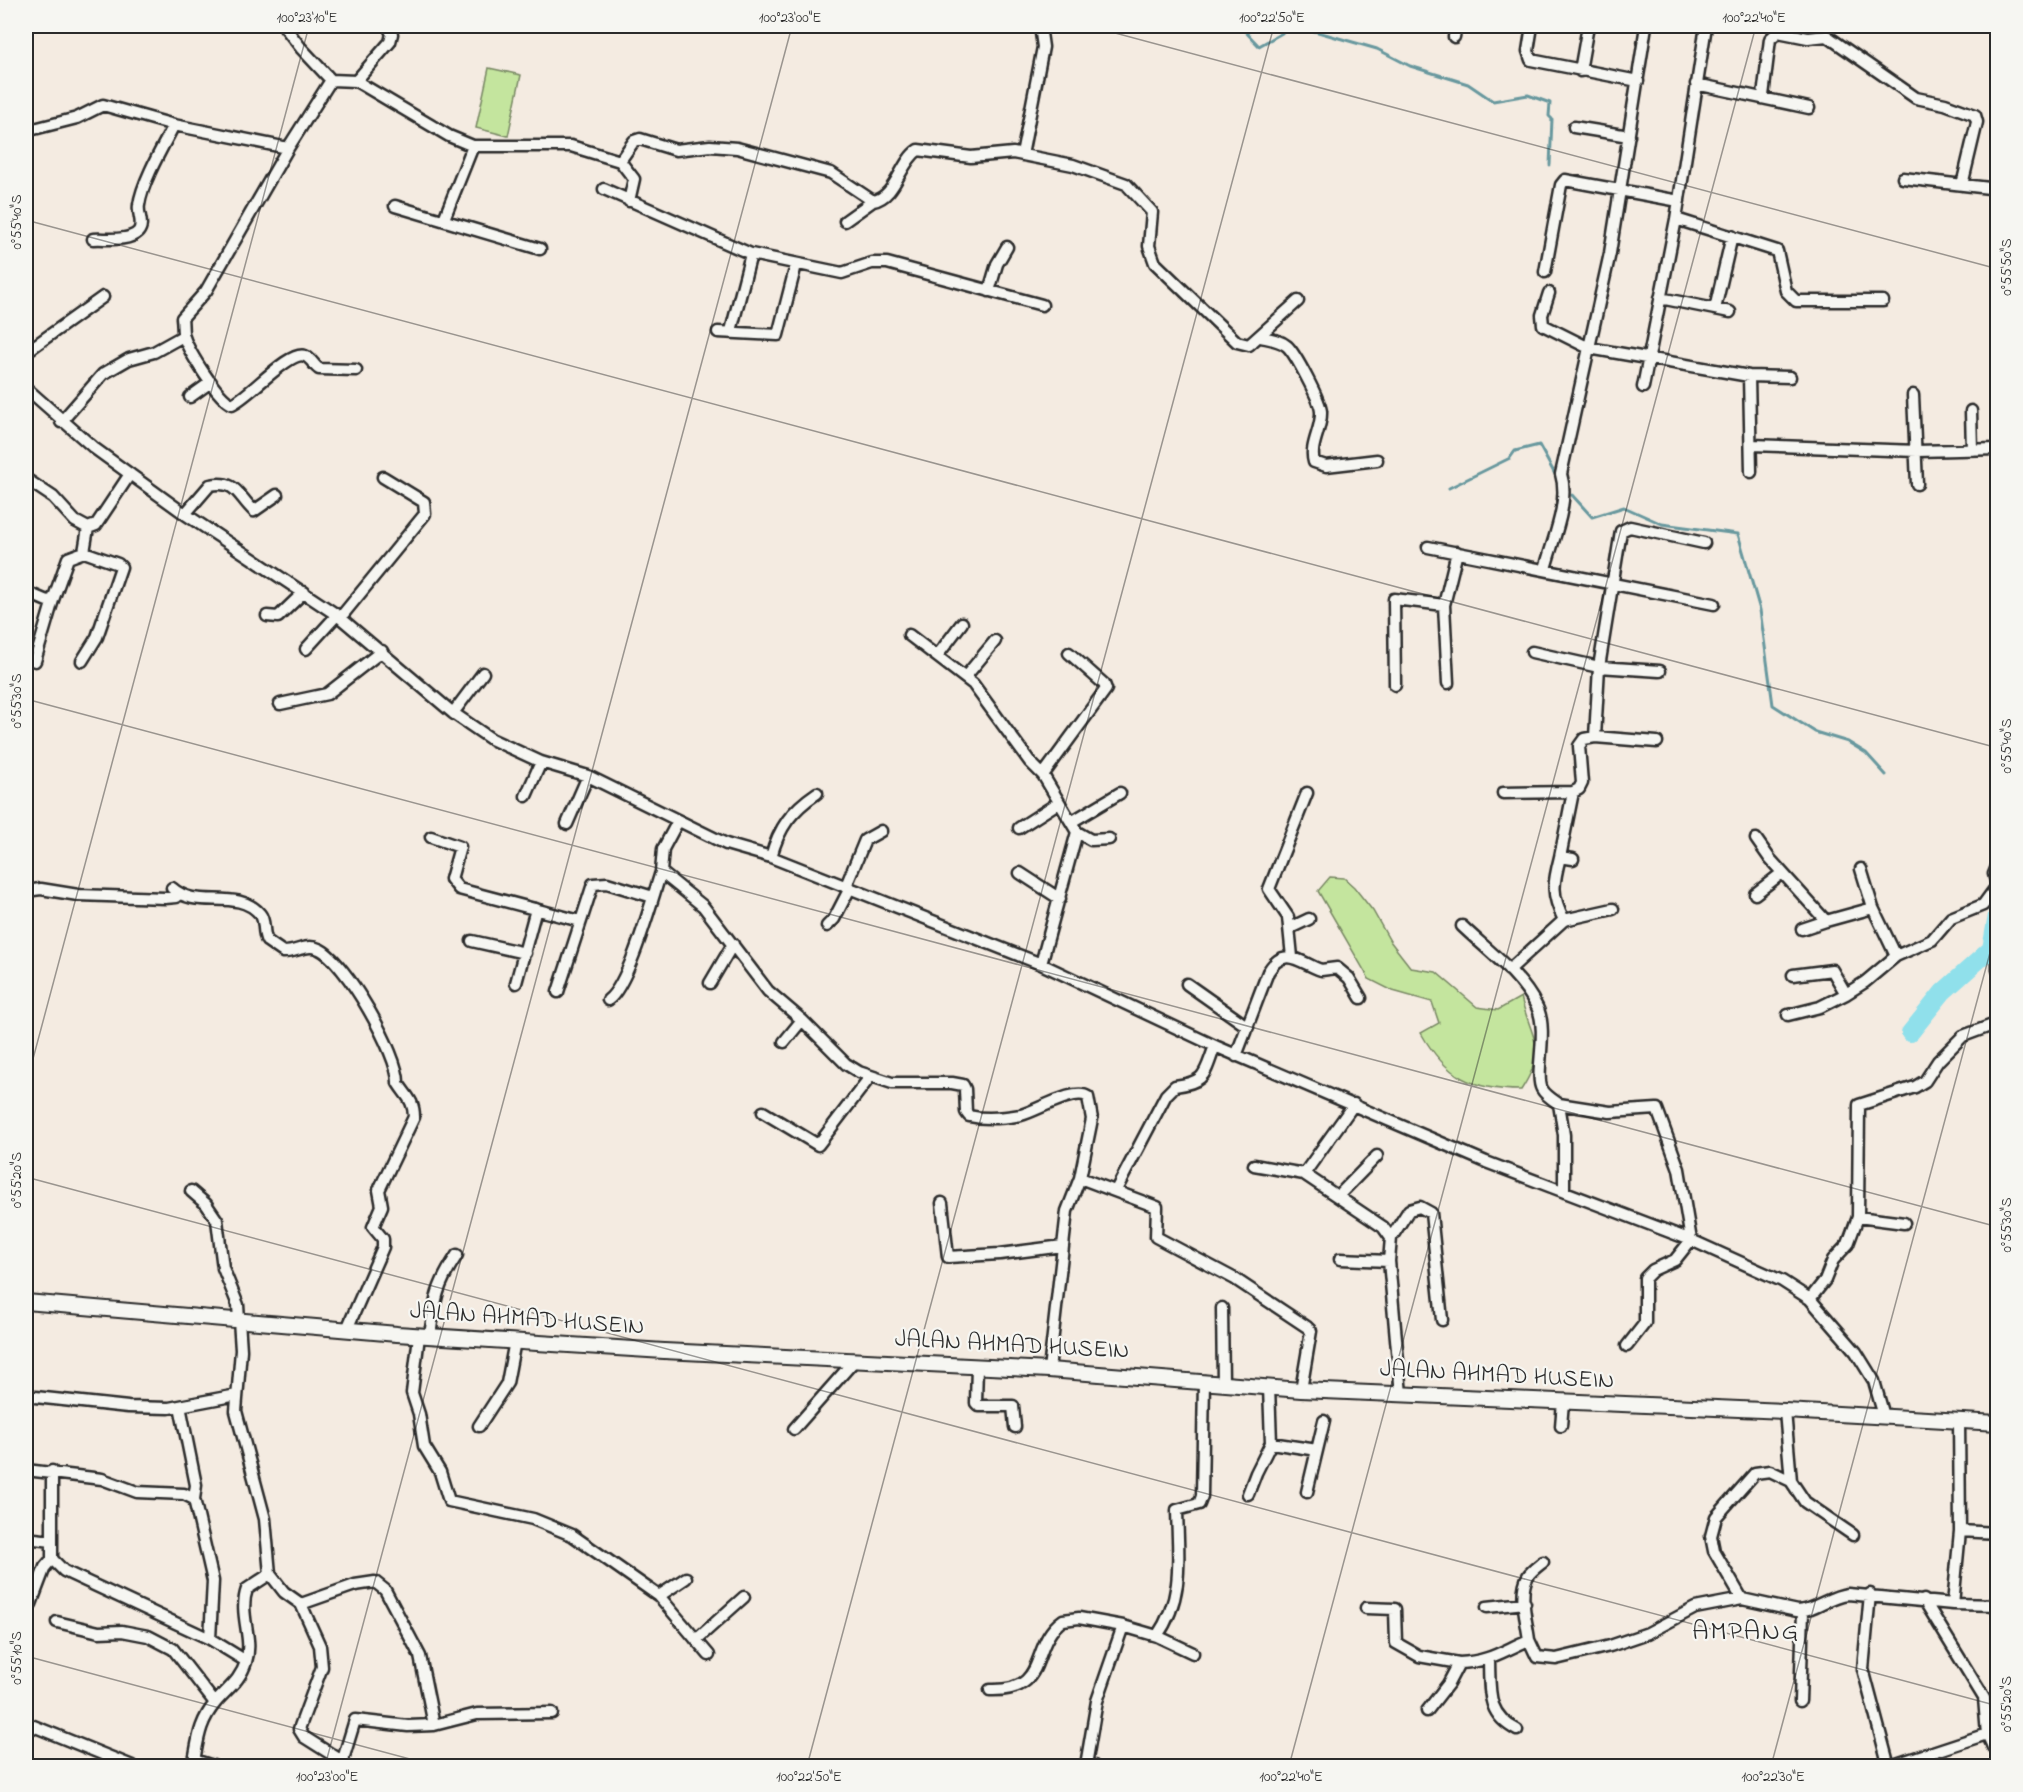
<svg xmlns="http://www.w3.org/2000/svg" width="2023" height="1792" font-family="'Indie Flower',sans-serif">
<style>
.green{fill:#c4e59e;stroke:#788864;stroke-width:1.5}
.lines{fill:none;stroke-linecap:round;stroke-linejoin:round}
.stream{stroke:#68989e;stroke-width:3}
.river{stroke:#90e0eb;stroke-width:18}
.minor-casing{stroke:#2b2b2b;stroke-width:15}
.major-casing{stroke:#2b2b2b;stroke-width:18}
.minor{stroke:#f6f6f2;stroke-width:10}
.major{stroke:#f6f6f2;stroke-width:14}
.ticks{fill:none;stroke:#2b2b2b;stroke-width:1.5;stroke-opacity:0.45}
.labels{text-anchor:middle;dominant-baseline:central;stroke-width:4.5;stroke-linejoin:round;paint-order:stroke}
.street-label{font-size:24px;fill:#2b2b2b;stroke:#f6f6f2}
.quarter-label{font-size:27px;letter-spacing:1.5px;fill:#2b2b2b;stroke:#f6f6f2}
.neatline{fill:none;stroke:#2b2b2b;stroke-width:2}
.ticks-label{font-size:15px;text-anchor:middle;fill:#2b2b2b}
</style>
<rect width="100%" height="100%" fill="#f4ebe1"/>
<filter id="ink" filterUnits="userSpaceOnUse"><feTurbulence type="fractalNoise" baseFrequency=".0167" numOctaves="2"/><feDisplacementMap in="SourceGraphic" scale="12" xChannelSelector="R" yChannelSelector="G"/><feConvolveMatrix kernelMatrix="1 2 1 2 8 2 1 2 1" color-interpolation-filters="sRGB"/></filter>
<g filter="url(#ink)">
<path class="green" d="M489,68l32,7 -13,61 -32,-8z
M1330,877l14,1 10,9 19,24 17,30 21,27 25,4 41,35 21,3 23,-13c10,43 28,50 0,93 -49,0 -75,-13 -100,-57l18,-10 -7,-21 -39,-11 -24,-12 -51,-88z"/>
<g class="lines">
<path class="stream" d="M1156,26l7,3 6,-3
M1240,26l19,20 23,-13 5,-7
M1297,26l80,23 33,17 58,18 25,17 35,-6 22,8 -1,13 3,3 -2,46
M1449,488l61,-30 5,-7 24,-6 18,33
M1572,495l20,22 32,-10 38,17 76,10 22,76 13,95 42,27 33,10 18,11 20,22"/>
<path class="river" d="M1910,1033l33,-41 48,-43 7,-39"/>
<defs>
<path id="minor" d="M284,26l17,22 30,32 25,1 93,55 24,10h98l49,15 14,-20 6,-2 36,11 34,-4 27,2 94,25 42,28c23,-4 27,-39 45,-51l53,7 42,-4 60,12 53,19 26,28 -3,34 6,17 82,79 12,3 49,-44
M1532,26l-4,25 3,9 107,21
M1454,37l2,-11
M1580,71l8,-45
M331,80l-43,68 -82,143 -24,27c1,6 0,14 2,19 5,15 34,62 48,67 16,-6 58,-55 73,-48 6,2 9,10 14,13l37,1
M356,81l34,-39 2,-8 -4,-8
M1696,84l113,24
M1763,96l7,-57 8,-7 30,6 19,-2 89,62 29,6 30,11 2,7 -15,63
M1574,127l55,9
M26,131l51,-13 26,-13 71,20 114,23
M1022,155l21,-108 -3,-21
M620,161l14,18 -5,22
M1903,178l95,11
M604,189l147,65 91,19 30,-10h15l155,42
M395,206l145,43
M444,219l29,-73
M1676,219l101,32 9,40 10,10h87
M845,221l28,-20
M93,239c12,-1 35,3 45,-7 7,-8 -1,-18 1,-27 3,-23 24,-59 35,-80
M1545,272l16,-87 4,-5 114,21
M989,291l8,-27 10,-17
M1549,293l-7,22 1,10 46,23 160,28 41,1
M1660,298l70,14
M1715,309l17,-73
M731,331l20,-77
M718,332l60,3 18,-70
M1261,337c9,2 19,3 26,9 8,7 34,56 34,66 1,17 -12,33 -7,50l12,4 51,-6
M26,352l77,-55
M1749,376l2,96
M1643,387l33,-168 30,-193
M26,388l68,60 91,66 152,101 116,98 38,26 50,23 47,14 138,68 45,13 270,107 174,82 271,116 205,78 91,41 28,18 46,53 18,29 10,35
M1913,395l4,89
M190,397l21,-15
M1971,411l1,39
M61,422l42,-48 26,-15 25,-7 29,-16
M1752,445l165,6 81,-2
M26,479l27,18 22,24 13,7 8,-3 34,-51
M185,514l25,-29c27,-5 27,10 44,26l23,-16
M1428,547l286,57
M1545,569c7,-28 25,-66 16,-95l49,-221 36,-227
M26,592l21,9 6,-1 15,-42 16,-6
M267,616l11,1 26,-25
M340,618l85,-104 -1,-12 -41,-25
M909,635l64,49 57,78 13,13 34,57 14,8 18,-1
M306,649l31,-34
M1532,652l67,15 61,4
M937,656l25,-33
M26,658l9,3 18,-61
M82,661l15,-24 24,-70 -3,-3 -34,-12 4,-24
M966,676l29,-35
M1448,683l-4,-78 13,-53
M1395,685l-1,-86 50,6
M280,704l47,-10 55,-43
M453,713l30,-40
M1595,737l4,-70 22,-136 9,-4 74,16
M1043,775l63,-86 -2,-5 -35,-31
M1503,793l70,-1 6,-3 3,-6 -3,-37 5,-7 11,-2 62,5
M526,796l15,-34
M678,821l-15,28 -2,23 42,34 65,85 34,29 44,44 13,8 33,11h60l11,2 2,4 1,23 3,4c17,4 35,2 52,-1 16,-4 54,-28 67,-18l4,22 -12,59 -13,33 -18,159
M1073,821l47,-28
M567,824l21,-48
M1019,828l39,-25
M431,837l29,10 -9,32 8,10 121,32
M1756,839l14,20 56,62 47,-13 23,48
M771,857c8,-30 21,-47 46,-64
M1560,857l13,-65
M1861,869l12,39
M1020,873l40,26
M846,886l19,-46 16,-9
M172,888c25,23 65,-1 88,26 6,7 2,18 7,27l16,11c12,1 23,-9 36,-3 26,11 80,106 79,134 8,13 16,17 16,34l-35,73 3,16 -9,21 10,12v8l-36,82
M26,891l15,-2 37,6 87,3 11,-1 2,-3
M1755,894l27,-21
M1564,920c-13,-26 -11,-36 -4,-63l13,2
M827,926l7,-7 16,-31
M1462,926c25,24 59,48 75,81 12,24 -3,68 5,82 3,6 11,11 17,15l5,31v57
M1290,928l19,-9
M1802,929l24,-8
M472,941l53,12
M1292,957l-4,-40 -19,-28 38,-96
M1998,962v8
M1041,964l36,-132
M1509,970l55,-50 49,-11
M1793,975l39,-5 14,24
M516,983l20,-74
M710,983l23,-39
M1187,984l61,43
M558,992l35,-108 14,-1 46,14
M608,1000c21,-15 44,-101 53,-128
M1788,1015l32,-8 26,-13 19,-12 31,-26 36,-16 19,-22 32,-13 14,-19 -3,-12 4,-10
M784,1042l18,-22
M1236,1056l32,-84c17,-28 32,-9 53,-2l16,-2 12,10 12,20
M1354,1104l-50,70 79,53 8,11 -2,23 12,133
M1559,1104l51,8 47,-3 22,60 12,71 -16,20 -22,10 -8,8v45l-18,23
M763,1112l55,33 52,-68
M1254,1165l50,9
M1080,1178l77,29 -1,30 79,42 72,48 4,4 -10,59
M1116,1190l50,-95 9,-9c32,-4 29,-12 40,-40
M191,1191l15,13 11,16 6,48 15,37 3,45 -5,61 29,108 5,55 14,18 17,12 54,-19 20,-3 10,8 35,66 14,69
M1338,1196l39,-40
M942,1203l6,54 52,-3 63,-8
M1858,1217l46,6
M1391,1238l18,-28 11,-3 11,6 11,107
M1340,1259l49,2
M1810,1299l15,-19 8,-20 15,-16 10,-27 1,-112 56,-18 10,-6 13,-20 25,-25 35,-13
M1222,1308l1,75
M419,1336l-7,57 7,21 5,32 16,26 9,29 84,18 39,16 87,61 50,59
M430,1336c5,-37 6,-49 27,-81
M977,1366l-1,37 3,3h34l2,21
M26,1396l102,11 41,1 68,-13
M180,1406l16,79 -2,14
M1785,1411l6,70 14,21 48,33
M479,1426l28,-43 8,-42
M1561,1426l2,-24
M794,1429l61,-69
M1271,1443l46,7
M26,1470l76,9 35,13 47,2 10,5 19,82 -3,58 36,22
M52,1471v70
M1307,1492l17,-71
M1248,1494l8,-21 15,-30 -2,-56
M1960,1531l38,2
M26,1538l26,3v18l12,12 146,68
M1870,1594l-7,75 25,94 8,1 88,-29 4,1 5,11 5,1
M659,1596l27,-18
M1742,1599l-28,-48 -3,-15 5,-19 39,-44 15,-2 21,10
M1924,1600l60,98 3,37
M31,1604l14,-37 7,-8
M301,1604l19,42 2,21 -23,62 5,8 38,24
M1953,1604l7,-73 -1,-111
M1487,1607l38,-4
M1366,1608l29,1 1,34 23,13 40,7
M57,1622l42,10 23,-1 26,5 25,13 42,54
M1157,1636c28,-40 21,-80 20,-126l22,-6 3,-8 2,-115
M696,1640l48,-43
M1529,1640l8,17 19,2 54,-13 38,-13 47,-25 47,-9 55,12c17,0 32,-15 51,-17l105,10 45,1
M1489,1660c1,31 -3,54 28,70
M990,1690c61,2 38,-45 73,-70l16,-2 44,8
M1800,1701l3,-90
M1427,1711l21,-27 11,-21c30,-1 43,-12 70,-23 -2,-18 -11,-47 -1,-64 3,-5 10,-10 15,-14
M26,1723l106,43
M194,1760l19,6
M193,1766c5,-24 5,-43 23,-64 12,-14 24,-21 30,-40 8,-24 -8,-48 1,-73l23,-15
M341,1766l14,-46 53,6 26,-1 43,-11 75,-1
M1094,1766l-8,-1 11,-64 26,-75 34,10 36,17"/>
<path id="major" d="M26,1302l371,32 267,17 385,19 252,20 484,21 213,12"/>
</defs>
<use href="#minor" class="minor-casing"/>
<use href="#major" class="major-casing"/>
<use href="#minor" class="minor"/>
<use href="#major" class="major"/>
</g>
</g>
<path class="ticks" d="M1089,26l909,243M26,220l1972,528M26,699l1972,528M26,1085l283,-1059M26,1177l1972,529M26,1656l410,110M325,1766l467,-1740M807,1766l467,-1740M1289,1766l467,-1740M1771,1766l227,-843"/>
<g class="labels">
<g class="street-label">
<text transform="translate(527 1320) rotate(4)">JALAN AHMAD HUSEIN</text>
<text transform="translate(1012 1346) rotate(3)">JALAN AHMAD HUSEIN</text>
<text transform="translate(1497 1376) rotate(3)">JALAN AHMAD HUSEIN</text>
</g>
<g class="quarter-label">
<text x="1746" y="1632">AMPANG</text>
</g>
</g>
<rect width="2023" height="1792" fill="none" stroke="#f6f6f2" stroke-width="66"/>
<rect x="33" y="33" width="1957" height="1726" class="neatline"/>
<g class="ticks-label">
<text x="307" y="22">100°23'10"E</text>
<text x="790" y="22">100°23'00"E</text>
<text x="1272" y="22">100°22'50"E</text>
<text x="1754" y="22">100°22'40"E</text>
<text transform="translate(16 222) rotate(-90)" y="5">0°55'40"S</text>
<text transform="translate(2006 267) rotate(-90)" y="5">0°55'50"S</text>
<text transform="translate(16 701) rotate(-90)" y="5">0°55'30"S</text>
<text transform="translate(2006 746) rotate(-90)" y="5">0°55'40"S</text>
<text transform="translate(16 1180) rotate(-90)" y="5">0°55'20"S</text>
<text transform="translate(2006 1225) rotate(-90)" y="5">0°55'30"S</text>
<text transform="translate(16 1658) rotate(-90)" y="5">0°55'10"S</text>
<text transform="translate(2006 1704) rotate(-90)" y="5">0°55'20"S</text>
<text x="327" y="1781">100°23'00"E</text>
<text x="809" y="1781">100°22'50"E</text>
<text x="1291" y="1781">100°22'40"E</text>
<text x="1773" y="1781">100°22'30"E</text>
</g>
</svg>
